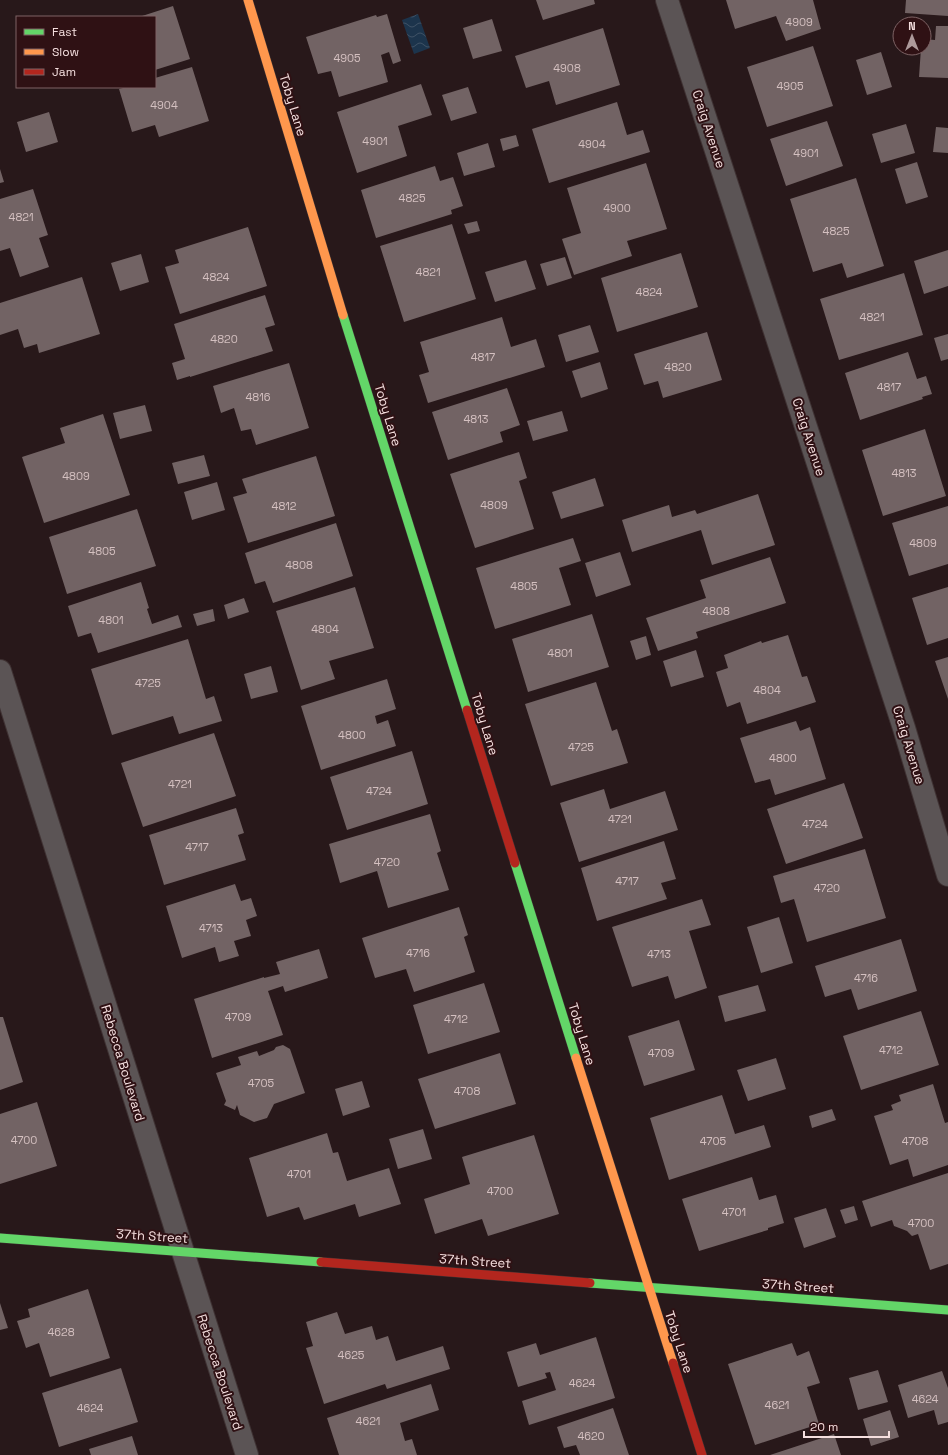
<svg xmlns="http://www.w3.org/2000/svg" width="948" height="1455" font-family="'Space Grotesk',sans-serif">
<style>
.water{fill:url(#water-waves)}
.building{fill:#726364}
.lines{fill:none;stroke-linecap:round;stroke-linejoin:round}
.street-casing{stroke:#3f3233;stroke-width:24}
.fast-casing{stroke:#3f3233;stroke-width:10}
.slow-casing{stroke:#3f3233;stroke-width:10}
.jam-casing{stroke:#3f3233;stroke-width:10}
.street{stroke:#5b5455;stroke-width:22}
.fast{stroke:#63d668;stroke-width:9}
.slow{stroke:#ff974d;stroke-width:9}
.jam{stroke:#b3261e;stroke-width:9}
.labels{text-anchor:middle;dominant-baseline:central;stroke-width:4;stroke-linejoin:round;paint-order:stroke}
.number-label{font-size:11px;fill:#d4c0c0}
.street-label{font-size:13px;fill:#f5dfdf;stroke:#2f1114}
</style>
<defs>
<pattern id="water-waves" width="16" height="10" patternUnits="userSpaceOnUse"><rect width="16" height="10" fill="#1c344c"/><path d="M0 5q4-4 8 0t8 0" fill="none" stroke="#3e5165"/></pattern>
</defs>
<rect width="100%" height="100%" fill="#28181a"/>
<path class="water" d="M418,14l12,34 -16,6 -12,-34z"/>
<path class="building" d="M536,0h58l1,4 -52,16z
M726,0h87l8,29 -35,12 -10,-25 -41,13z
M906,0h42v16l-43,-3z
M173,6l17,53 -35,11v-53h-16z
M387,14l14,47 -8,3 -4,-12 -8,3 7,27 -49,15 -8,-26 -13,3 -12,-37 70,-22 1,2z
M492,19l10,32 -29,8 -10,-31z
M936,26h12v52l-29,-1 2,-29h3v-9l11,1z
M603,28l17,57 -64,20 -7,-24 -23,7 -11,-32z
M813,46l20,60 -66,21 -20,-60z
M881,52l11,35 -25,8 -11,-35z
M192,67l17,54 -50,16 -4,-12 -23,7 -13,-43 8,-2h28v-9z
M421,84l11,31 -34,11 9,30 -50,17 -20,-61z
M468,87l9,26 -26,8 -9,-26z
M617,102l10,33 16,-5 7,22 -101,31 -17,-54z
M49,112l9,30 -32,10 -9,-30z
M827,121l16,45 -57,20 -16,-47z
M906,124l9,29 -34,10 -9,-29z
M936,127l12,1v25l-15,-1z
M516,135l3,11 -16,5 -3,-12z
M488,143l7,24 -31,9 -7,-23z
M917,162l11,35 -22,7 -11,-35z
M646,163l21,66 -40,12 5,15 -58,19 -12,-36 19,-6 -14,-45z
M435,166l5,15 13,-4 10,29 -12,4 1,4 -76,24 -15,-48z
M0,169l4,13 -4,1z
M856,178l28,88 -37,12 -5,-15 -29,9 -23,-73z
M33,189l15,46 -9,3 10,29 -29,10 -10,-29 -10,3v-52z
M477,221l3,10 -12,3 -4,-10z
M452,224l24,75 -72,23 -24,-76z
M248,227l19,59 -87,28 -15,-47 14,-4 -4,-13z
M948,250v36l-24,8 -10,-33z
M681,253l17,54 -81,25 -16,-54z
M141,254l8,28 -29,9 -9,-28z
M565,257l7,21 -25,8 -7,-22z
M526,260l10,29 -41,13 -10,-30z
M904,273l19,62 -84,25 -19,-61z
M82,277l18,57 -61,19 -2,-9 -13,4 -6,-19 -18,6v-32z
M265,295l10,30 -10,3 8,23 -83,26v-1l-13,4 -5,-17 13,-4 -11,-35z
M502,317l9,30 25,-8 9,28 -117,36 -9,-28 10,-3 -9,-30z
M590,325l9,27 -33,10 -8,-27z
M707,332l15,48 -59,18 -5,-17 -14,4 -10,-31z
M948,334v25l-7,2 -7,-23z
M908,352l9,27 9,-3 6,18 -10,3 1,2 -63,21 -15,-47z
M600,362l8,27 -27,9 -9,-27z
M289,363l20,65 -53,17 -5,-16 -10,2 -7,-23 -13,5 -8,-27z
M507,388l13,37 -20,7 3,10 -55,18 -16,-48z
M145,405l7,26 -32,8 -7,-26z
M562,411l6,20 -35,10 -6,-20z
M103,414l27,81 -86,28 -22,-66 43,-14 -5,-15z
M925,429l21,67 -63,20 -21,-66z
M519,452l8,26 -8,3 15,48 -59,19 -25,-74z
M204,455l6,21 -32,8 -6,-21z
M316,456l19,60 -87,27 -15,-46 14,-4 -5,-14z
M595,478l9,28 -43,13 -9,-27z
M217,482l8,28 -33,10 -8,-28z
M758,494l17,51 -63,20 -11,-35 -69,22 -10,-32 47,-15 3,12 23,-7 2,4z
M948,506v58l-39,12 -17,-53z
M137,509l19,57 -89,28 -18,-57z
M336,523l17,53 -80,27 -8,-22 -10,3 -10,-31z
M573,538l8,23 -22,7 12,37 -76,24 -19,-61z
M620,552l11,33 -35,12 -11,-34z
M770,557l16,46 -90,29 2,6 -40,13 -12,-33 60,-20 -6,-18z
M141,582l8,26 -2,1 5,15 26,-9 4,12 -84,26 -7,-20 -13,4 -10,-31z
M355,587l19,61 -45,13 6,18 -34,11 -25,-79z
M948,587v51l-21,7 -15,-47z
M244,598l5,14 -21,7 -4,-14z
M213,609l2,12 -18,5 -4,-12z
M592,614l17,53 -81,25 -16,-53z
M788,635l14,42 5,-1 9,26 -69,22 -7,-22 -13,5 -11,-35 12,-4 -4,-13 37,-14 1,2z
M646,636l5,19 -15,5 -6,-19z
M188,639l18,60 8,-3 8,25 -43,13 -6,-18 -61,19 -21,-66z
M696,650l8,27 -33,10 -8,-26z
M948,657v42l-13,-38z
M271,666l7,26 -27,7 -7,-25z
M387,679l9,30 -21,7 2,8 11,-4 8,26 -75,24 -20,-64z
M596,682l16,49 5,-2 11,34 -77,23 -26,-82z
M796,721l4,10 10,-4 16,52 -51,16 -5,-16 -15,4 -15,-45z
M214,733l22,63 -93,31 -22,-64z
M412,751l16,53 -81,26 -17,-53z
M844,783l19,55 -77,26 -19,-55z
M604,789l6,20 55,-18 13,39 -99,32 -19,-59z
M236,808l8,25 -6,2 8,25 -82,25 -15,-50z
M430,814l11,37 -4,2 12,37 -61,18 -11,-37 -37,12 -11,-39z
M664,841l12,38 -15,4 6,16 -70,22 -16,-53z
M865,849l21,69 -79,24 -13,-43 -13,4 -8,-27z
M235,884l6,17 10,-3 6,18 -11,4 5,16 -17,5 5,15 -20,6 -4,-15 -33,11 -16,-52z
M702,899l9,26 -22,6 18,57 -32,11 -7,-23 -36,11 -20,-60z
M459,907l9,28 -4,2 11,35 -61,20 -8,-23 -31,9 -13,-40z
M779,917l14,46 -32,10 -14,-46z
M901,939l16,52 -59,19 -7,-21 -26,8 -10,-31z
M319,949l9,29 -43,14 -2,-6 -15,5 15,44 -71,23 -18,-59 70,-22v1l16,-4 -4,-12z
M484,983l16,49 -72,22 -15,-49z
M758,985l8,26 -41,11 -7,-26z
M921,1011l18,54 -78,25 -18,-54z
M0,1017h3l20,65 -23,8z
M679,1020l16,50 -51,16 -16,-50z
M283,1045l7,4 15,44 -31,11 -7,14 -13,4 -14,-7 -3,-10 -2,5 -11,-5 2,-4 -10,-28 25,-8 -3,-8 19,-6 2,5 15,-6 2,-3z
M500,1053l16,51 -81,25 -17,-50z
M776,1058l10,31 -38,12 -11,-31z
M362,1081l8,26 -27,9 -8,-27z
M933,1084l12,39 3,-1v43l-35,12 -5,-18 -18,6 -16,-49 19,-6 -2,-5 10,-4 -2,-6z
M722,1095l13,39 29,-9 7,22 -102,33 -19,-62z
M37,1102l20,64 -57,18v-70z
M832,1109l4,11 -24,8 -3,-12z
M423,1129l9,30 -34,10 -9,-30z
M327,1133l6,20 5,-1 9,29 42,-13 12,36 -42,13 -4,-13 -51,16 -5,-13 -32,10 -18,-59z
M534,1135l25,79 -71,22 -6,-17 -47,15 -11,-35 46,-15 -8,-27z
M948,1173v91l-18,6 -12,-36 -6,2 -5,-5 -13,-5 -2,-6 -21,7 -9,-26z
M752,1177l7,23 17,-5 8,28 -16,5v2l-69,21 -17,-52z
M854,1206l4,14 -13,4 -5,-14z
M826,1208l10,29 -32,11 -10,-30z
M88,1289l22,69 -60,19 -11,-34 -13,5 -9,-27 13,-4 -2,-8z
M0,1303l8,25 -8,2z
M337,1312l8,22 27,-8 4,14 12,-4 8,25 47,-15 7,23 -63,20 -2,-5 -61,20 -18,-56 7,-2 -7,-24z
M596,1337l19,61 -86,27 -7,-24 34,-11 -6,-18 -5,1 2,5 -29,9 -11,-35 29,-9 4,12z
M792,1343l5,13 12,-5 11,32 -13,4 12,37 -64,21 -27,-81z
M121,1368l17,54 -79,25 -17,-54z
M878,1370l10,32 -30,8 -9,-32z
M942,1371l6,17v34l-10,3 -4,-15 -26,8 -10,-33z
M431,1384l8,26 -39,13 5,18 7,-2 5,16h-78l-12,-37z
M613,1408l16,47h-49l-4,-10 -12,3 -7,-21z
M890,1410l9,27 -28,9 -8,-27z
M834,1434l7,21h-71z
M132,1436l6,19h-47l-2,-6z"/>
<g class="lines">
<defs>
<path id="street" d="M667,0l237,728 44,147
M0,671l247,784"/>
<path id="fast" d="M343,315l124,395
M515,863l61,195
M0,1238l321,24
M590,1283l358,27"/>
<path id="slow" d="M248,0l95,315
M576,1058l97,305"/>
<path id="jam" d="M467,710l48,153
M321,1262l269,21
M673,1363l29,92"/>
</defs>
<use href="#street" class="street-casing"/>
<use href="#fast" class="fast-casing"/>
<use href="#slow" class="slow-casing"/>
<use href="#jam" class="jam-casing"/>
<use href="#street" class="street"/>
<use href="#fast" class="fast"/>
<use href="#slow" class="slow"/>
<use href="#jam" class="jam"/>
</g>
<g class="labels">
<g class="number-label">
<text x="799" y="22">4909</text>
<text x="347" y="58">4905</text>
<text x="567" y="68">4908</text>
<text x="790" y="86">4905</text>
<text x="164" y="105">4904</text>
<text x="375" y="141">4901</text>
<text x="592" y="144">4904</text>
<text x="806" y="153">4901</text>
<text x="412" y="198">4825</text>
<text x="617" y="208">4900</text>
<text x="21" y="217">4821</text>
<text x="836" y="231">4825</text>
<text x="428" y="272">4821</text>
<text x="216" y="277">4824</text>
<text x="649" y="292">4824</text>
<text x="872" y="317">4821</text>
<text x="224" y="339">4820</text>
<text x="483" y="357">4817</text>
<text x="678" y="367">4820</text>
<text x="889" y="387">4817</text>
<text x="258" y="397">4816</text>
<text x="476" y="419">4813</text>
<text x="904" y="473">4813</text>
<text x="76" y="476">4809</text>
<text x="494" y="505">4809</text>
<text x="284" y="506">4812</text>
<text x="923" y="543">4809</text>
<text x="102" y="551">4805</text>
<text x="299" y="565">4808</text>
<text x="524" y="586">4805</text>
<text x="716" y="611">4808</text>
<text x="111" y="620">4801</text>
<text x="325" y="629">4804</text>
<text x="560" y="653">4801</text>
<text x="148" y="683">4725</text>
<text x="767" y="690">4804</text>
<text x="352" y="735">4800</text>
<text x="581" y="747">4725</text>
<text x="783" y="758">4800</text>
<text x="180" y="784">4721</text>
<text x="379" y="791">4724</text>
<text x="620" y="819">4721</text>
<text x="815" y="824">4724</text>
<text x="197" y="847">4717</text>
<text x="387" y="862">4720</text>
<text x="627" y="881">4717</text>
<text x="827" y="888">4720</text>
<text x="211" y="928">4713</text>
<text x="418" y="953">4716</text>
<text x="659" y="954">4713</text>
<text x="866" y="978">4716</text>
<text x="238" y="1017">4709</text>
<text x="456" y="1019">4712</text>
<text x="891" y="1050">4712</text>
<text x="661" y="1053">4709</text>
<text x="261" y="1083">4705</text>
<text x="467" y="1091">4708</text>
<text x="24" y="1140">4700</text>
<text x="713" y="1141">4705</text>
<text x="915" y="1141">4708</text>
<text x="299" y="1174">4701</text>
<text x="500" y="1191">4700</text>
<text x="734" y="1212">4701</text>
<text x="921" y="1223">4700</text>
<text x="61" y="1332">4628</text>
<text x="351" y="1355">4625</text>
<text x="582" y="1383">4624</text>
<text x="925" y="1399">4624</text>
<text x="777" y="1405">4621</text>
<text x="90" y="1408">4624</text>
<text x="368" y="1421">4621</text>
<text x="591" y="1436">4620</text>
</g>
<g class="street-label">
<text transform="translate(293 105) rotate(73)">Toby Lane</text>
<text transform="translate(709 129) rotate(72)">Craig Avenue</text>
<text transform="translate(388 415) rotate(73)">Toby Lane</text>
<text transform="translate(809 437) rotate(72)">Craig Avenue</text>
<text transform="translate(485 724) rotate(73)">Toby Lane</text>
<text transform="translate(909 745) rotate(73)">Craig Avenue</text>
<text transform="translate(582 1034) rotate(73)">Toby Lane</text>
<text transform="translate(123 1063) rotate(73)">Rebecca Boulevard</text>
<text transform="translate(152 1236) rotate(4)">37th Street</text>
<text transform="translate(475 1261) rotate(4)">37th Street</text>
<text transform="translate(798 1286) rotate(4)">37th Street</text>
<text transform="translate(679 1342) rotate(72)">Toby Lane</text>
<text transform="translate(220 1372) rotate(72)">Rebecca Boulevard</text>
</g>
</g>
<rect x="16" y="16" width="140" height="72" fill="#2f1114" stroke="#7e6365"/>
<rect x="24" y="29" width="20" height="6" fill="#63d668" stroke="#7e6365"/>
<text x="52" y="36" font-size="12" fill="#f5dfdf">Fast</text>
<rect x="24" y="49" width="20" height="6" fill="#ff974d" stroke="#7e6365"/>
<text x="52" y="56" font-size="12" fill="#f5dfdf">Slow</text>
<rect x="24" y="69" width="20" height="6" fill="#b3261e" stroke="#7e6365"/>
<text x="52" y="76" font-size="12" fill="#f5dfdf">Jam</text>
<g transform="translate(912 36)"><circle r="19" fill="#2f1114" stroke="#7e6365"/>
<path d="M0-3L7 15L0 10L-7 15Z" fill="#ad999a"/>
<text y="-6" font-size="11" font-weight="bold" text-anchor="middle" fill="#f5dfdf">N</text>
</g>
<path d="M804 1431v6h85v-6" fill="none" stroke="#f5dfdf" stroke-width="2"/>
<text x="810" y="1431" font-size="12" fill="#f5dfdf" stroke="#2f1114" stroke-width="3" paint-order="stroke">20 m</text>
</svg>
